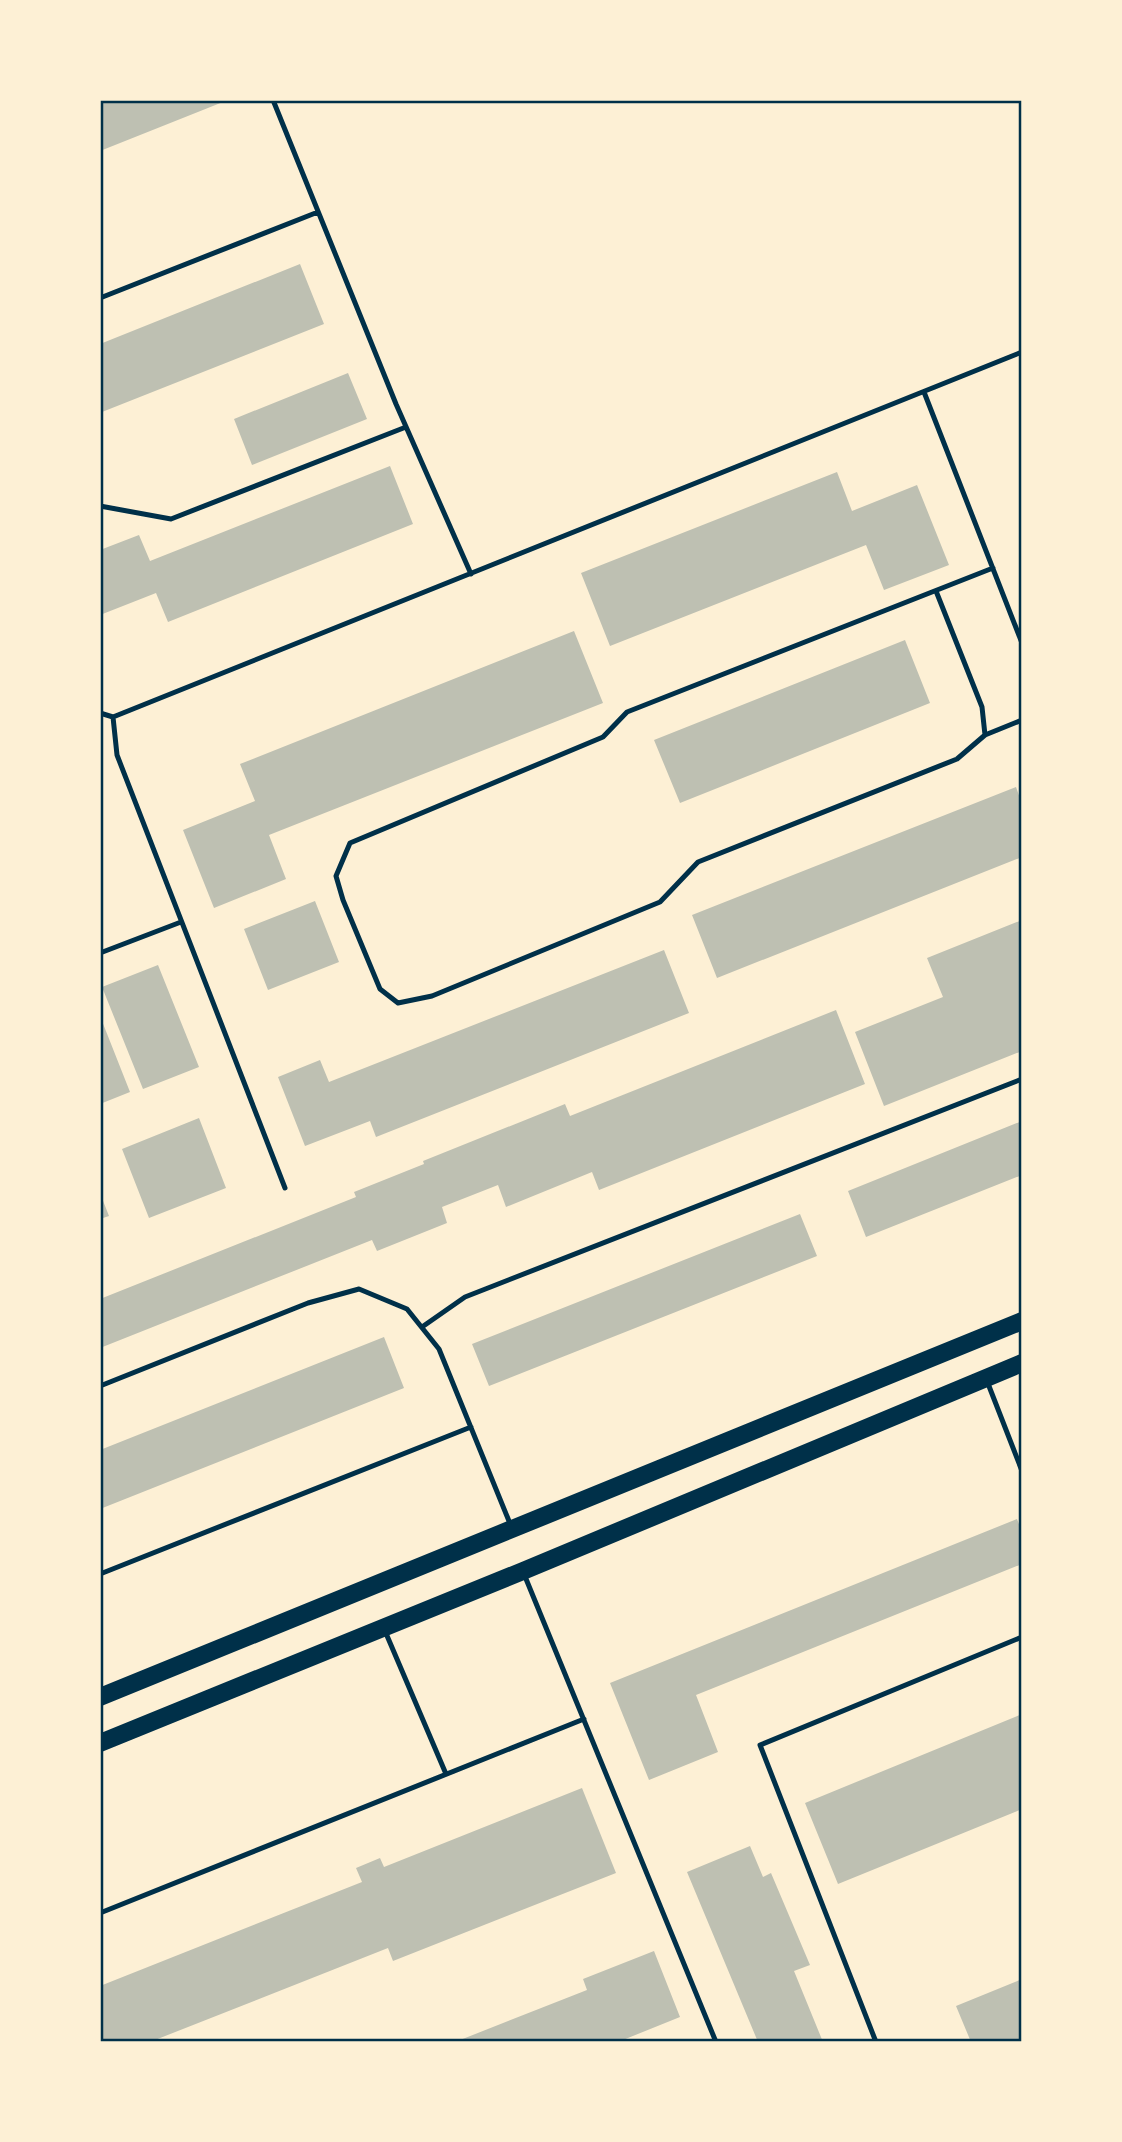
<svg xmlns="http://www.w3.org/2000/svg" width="1122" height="2142" font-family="'Varela Round',sans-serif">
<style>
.building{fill:#bec0b2}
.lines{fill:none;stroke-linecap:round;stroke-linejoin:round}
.service{stroke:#003049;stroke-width:5}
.primary{stroke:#003049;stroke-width:18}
.neatline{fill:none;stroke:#003049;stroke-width:2.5}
</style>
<rect width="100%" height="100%" fill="#fdf0d5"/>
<path class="building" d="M100,100h128l-128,51z
M300,264l24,60 -222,88 -2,-5v-63z
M348,373l19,46 -115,46 -18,-46z
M390,466l23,58 -245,98 -12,-29 -56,22v-65l39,-15 11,26z
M837,472l15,39 65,-26 32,80 -65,25 -18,-45 -256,101 -29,-73z
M574,631l29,72 -334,132 17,44 -72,29 -31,-78 72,-29 -15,-37z
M905,640l25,63 -250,100 -26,-63z
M1016,787l6,17v53l-305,121 -25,-63z
M315,901l24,61 -71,28 -24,-61z
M1022,920v131l-138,55 -29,-74 88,-35 -16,-39z
M664,950l25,63 -313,124 -6,-16 -65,25 -27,-69 42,-17 9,22z
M158,965l41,102 -56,22 -41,-102z
M836,1010l29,74 -266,106 -7,-18 -86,35 -8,-22 -56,22 5,16 -70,28 -5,-11 -272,108v-49l256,-102 -2,-5 70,-28 -1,-3 142,-57 5,12z
M100,1016l30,76 -30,12z
M199,1118l27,70 -77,30 -27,-69z
M1022,1121v54l-156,62 -18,-46z
M100,1193l9,23 -9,3z
M800,1214l17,42 -328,130 -17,-42z
M384,1337l20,51 -304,121v-59z
M1017,1519l5,13v32l-326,131 22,57 -69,28 -39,-97z
M1022,1714v95l-184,75 -33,-81z
M582,1788l34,85 -223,88 -5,-13 -238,94h-50v-56l262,-104 -6,-14 24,-10 4,9z
M750,1846l13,31 8,-4 39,92 -16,6 29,71h-65l-71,-170z
M654,1951l26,66 -62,25h-163l132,-52 -4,-11z
M1022,1979v63h-51l-15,-36z"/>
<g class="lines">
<path class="service" d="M273,100l123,304 75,170
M100,298l218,-86
M924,392l98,251
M100,506l71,13 235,-92
M936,591l46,116 3,28 -28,24 -259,103 -38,40 -228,94 -34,7 -18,-14 -37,-89 -7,-24 14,-33 253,-106 24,-25 366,-144
M100,713l13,4 909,-365
M113,717l4,38 168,433
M985,735l37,-15
M100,953l81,-31
M422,1327l43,-30 557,-218
M987,1381l35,90
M100,1386l208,-83 51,-14 48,20 32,40 72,177
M100,1574l371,-147
M524,1574l192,468
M385,1631l61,143
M100,1913l484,-194
M876,2042l-116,-297 262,-108"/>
<path class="primary" d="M100,1697l922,-376
M100,1743l423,-172 499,-208"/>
</g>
<rect width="1122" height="2142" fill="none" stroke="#fdf0d5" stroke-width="203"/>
<rect x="102" y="102" width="918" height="1938" class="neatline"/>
</svg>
